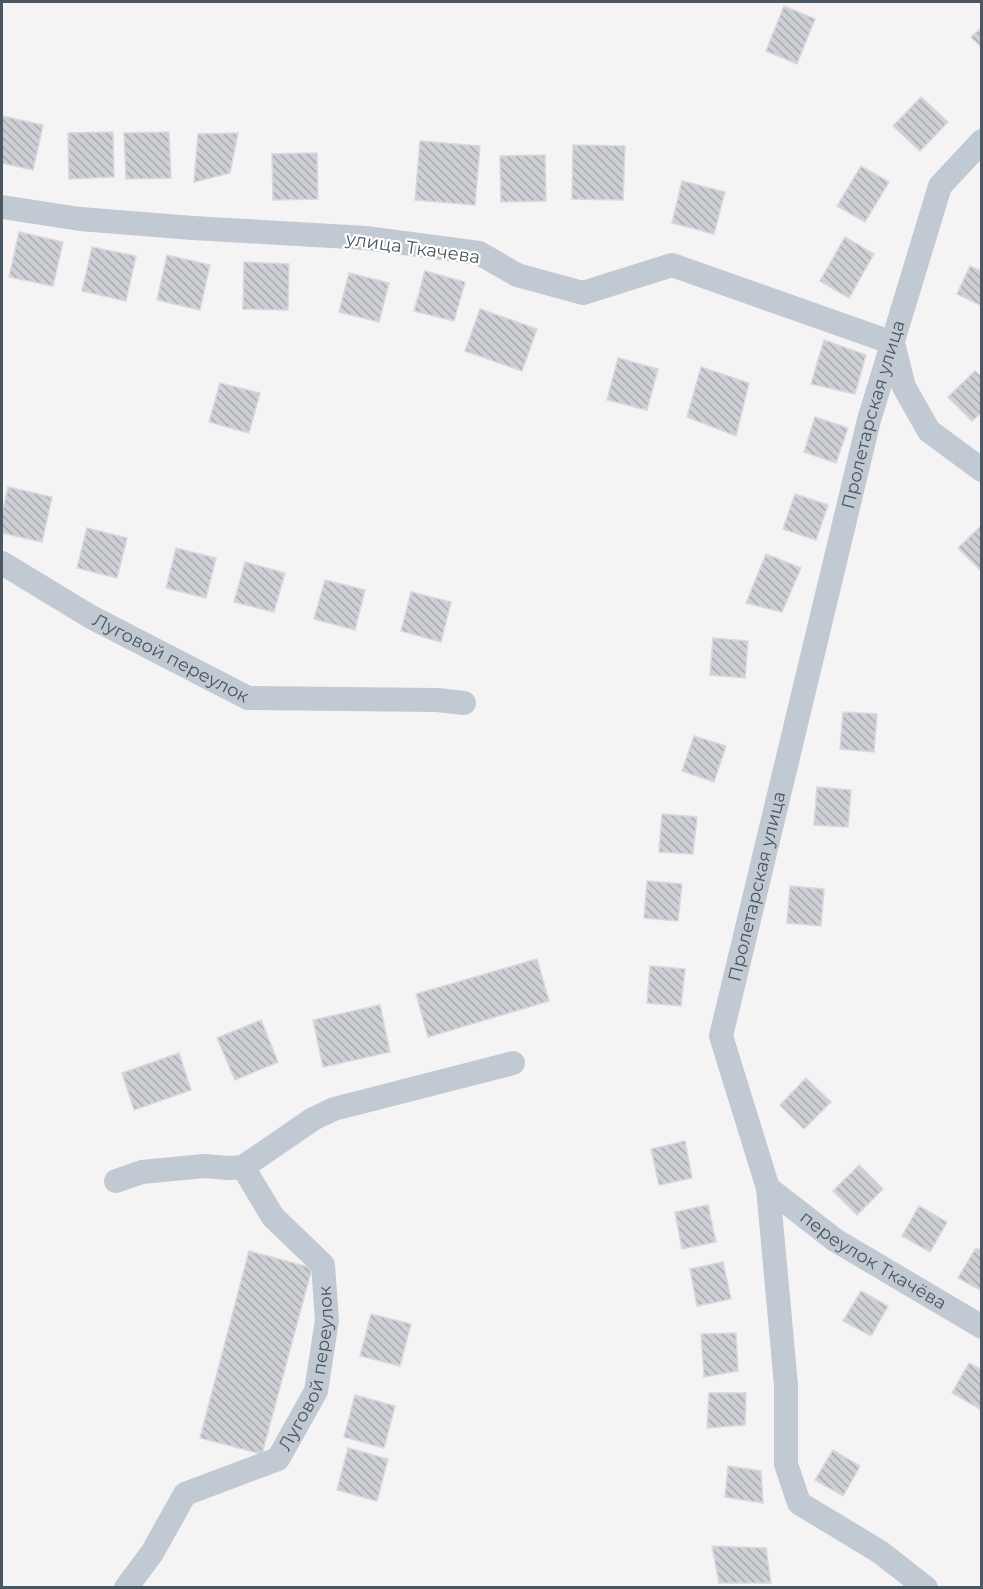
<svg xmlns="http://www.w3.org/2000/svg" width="983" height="1589" font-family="Montserrat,sans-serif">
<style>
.building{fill:url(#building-back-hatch);stroke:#d7d9de;stroke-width:1.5}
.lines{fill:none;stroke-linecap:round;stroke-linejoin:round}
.minor{stroke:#c1cad2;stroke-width:24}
.labels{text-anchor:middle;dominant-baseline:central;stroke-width:4.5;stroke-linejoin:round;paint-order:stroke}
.street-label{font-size:18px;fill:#4a5661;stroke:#fff}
</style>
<defs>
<pattern id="building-back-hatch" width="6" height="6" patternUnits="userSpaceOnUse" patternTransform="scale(1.5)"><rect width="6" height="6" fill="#cdcfd5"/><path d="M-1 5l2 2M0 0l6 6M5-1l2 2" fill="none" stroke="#a8abb0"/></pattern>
</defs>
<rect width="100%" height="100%" fill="#f5f3f3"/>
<path class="building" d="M784,6l31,13 -18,45 -31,-13z
M982,27v21l-11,-11z
M921,97l27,25 -28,29 -27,-25z
M2,116l41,9 -10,45 -31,-7z
M113,132l1,45 -45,2 -1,-46z
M169,132l2,46 -45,1 -2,-46z
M238,133l-8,40 -36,9 4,-48z
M420,141l60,5 -5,59 -60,-5z
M573,145l52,1 -2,54 -51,-1z
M317,153l1,46 -45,1 -1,-46z
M545,155l1,46 -45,1 -1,-46z
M861,166l28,16 -24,40 -28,-16z
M682,181l43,11 -11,42 -42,-11z
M19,232l44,10 -10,44 -44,-9z
M845,237l29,17 -25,44 -29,-17z
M92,247l44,9 -10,45 -44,-10z
M167,255l43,10 -10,45 -43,-10z
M244,262l45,2 -1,46 -45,-1z
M970,266l12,5v35l-25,-12z
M425,271l40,11 -11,39 -40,-10z
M349,273l40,10 -10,39 -40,-10z
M480,309l57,20 -15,42 -57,-20z
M824,340l42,15 -11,39 -44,-10z
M618,358l40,11 -11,41 -40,-10z
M701,367l48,16 -13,53 -49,-19z
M975,371l7,6v35l-10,9 -24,-24z
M220,383l40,10 -11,40 -40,-11z
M815,417l33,11 -12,35 -32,-11z
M8,487l44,10 -10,45 -40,-9v-18z
M795,494l33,11 -12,35 -33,-11z
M982,525v47l-24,-24z
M87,528l40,10 -10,40 -40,-10z
M176,548l40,10 -10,40 -40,-10z
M766,554l35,14 -19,44 -36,-9z
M245,562l40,11 -11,39 -40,-10z
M325,580l40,10 -10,40 -41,-11z
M411,592l40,10 -10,40 -40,-11z
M713,638l35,3 -3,37 -35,-3z
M843,712l34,2 -3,38 -34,-3z
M694,736l32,10 -12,36 -32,-11z
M817,787l34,3 -3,37 -34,-2z
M662,814l35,3 -4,37 -34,-2z
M647,881l35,3 -4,37 -34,-3z
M790,886l34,3 -3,37 -34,-3z
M537,959l12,42 -121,36 -12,-43z
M650,966l35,3 -4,37 -34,-3z
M380,1005l10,47 -67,15 -10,-47z
M261,1020l17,42 -43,18 -18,-42z
M179,1053l12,37 -57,20 -12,-37z
M806,1078l25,24 -27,27 -24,-24z
M685,1141l7,37 -33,7 -8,-36z
M859,1165l24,24 -26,26 -24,-24z
M708,1205l8,37 -34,7 -7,-37z
M919,1206l28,16 -17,30 -28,-16z
M976,1248l6,3v40l-24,-13z
M249,1251l63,17 -50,186 -62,-16z
M723,1262l8,37 -34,7 -7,-37z
M861,1291l27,15 -17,30 -28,-15z
M371,1314l40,10 -11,42 -40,-10z
M736,1333l2,38 -34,6 -3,-43z
M969,1363l13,7v36l-2,3 -28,-16z
M709,1393h37l-1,32 -38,3z
M355,1395l40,11 -11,42 -40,-11z
M348,1448l40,11 -11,42 -40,-11z
M833,1450l27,16 -17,30 -28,-16z
M728,1466l33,5 2,32 -38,-6z
M712,1546l54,2 5,35h-52z"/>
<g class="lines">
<g class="minor">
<path d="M2,207l78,12 113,9 173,10 113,15 38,22 66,18 89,-28 221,78 11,44 25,44 53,39"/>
<path id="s1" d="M2,563l89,54 157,81 189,2 27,3"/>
<path d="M116,1181l26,-9 62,-6 25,2 14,-1 70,-48 21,-10 179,-46"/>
<path id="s2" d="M768,1188l67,52 147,87"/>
<path id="s3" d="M126,1588l26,-35 33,-59 93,-35 38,-68 11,-71 -4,-55 -50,-48 -30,-50"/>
<path id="s4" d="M926,1588l-46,-36 -81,-49 -13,-39v-79l-18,-197 -47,-152 148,-616 71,-234 42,-45"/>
</g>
</g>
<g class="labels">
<g class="street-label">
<text transform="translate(413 248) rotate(8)">улица Ткачева</text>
<text stroke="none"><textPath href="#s4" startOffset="1270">Пролетарская улица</textPath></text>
<text stroke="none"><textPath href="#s1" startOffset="194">Луговой переулок</textPath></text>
<text stroke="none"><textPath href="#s4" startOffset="784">Пролетарская улица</textPath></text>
<text stroke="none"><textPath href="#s2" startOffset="128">переулок Ткачёва</textPath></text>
<text stroke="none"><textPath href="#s3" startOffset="308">Луговой переулок</textPath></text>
</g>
</g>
<rect width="983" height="1589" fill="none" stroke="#4a5661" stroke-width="6"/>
</svg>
